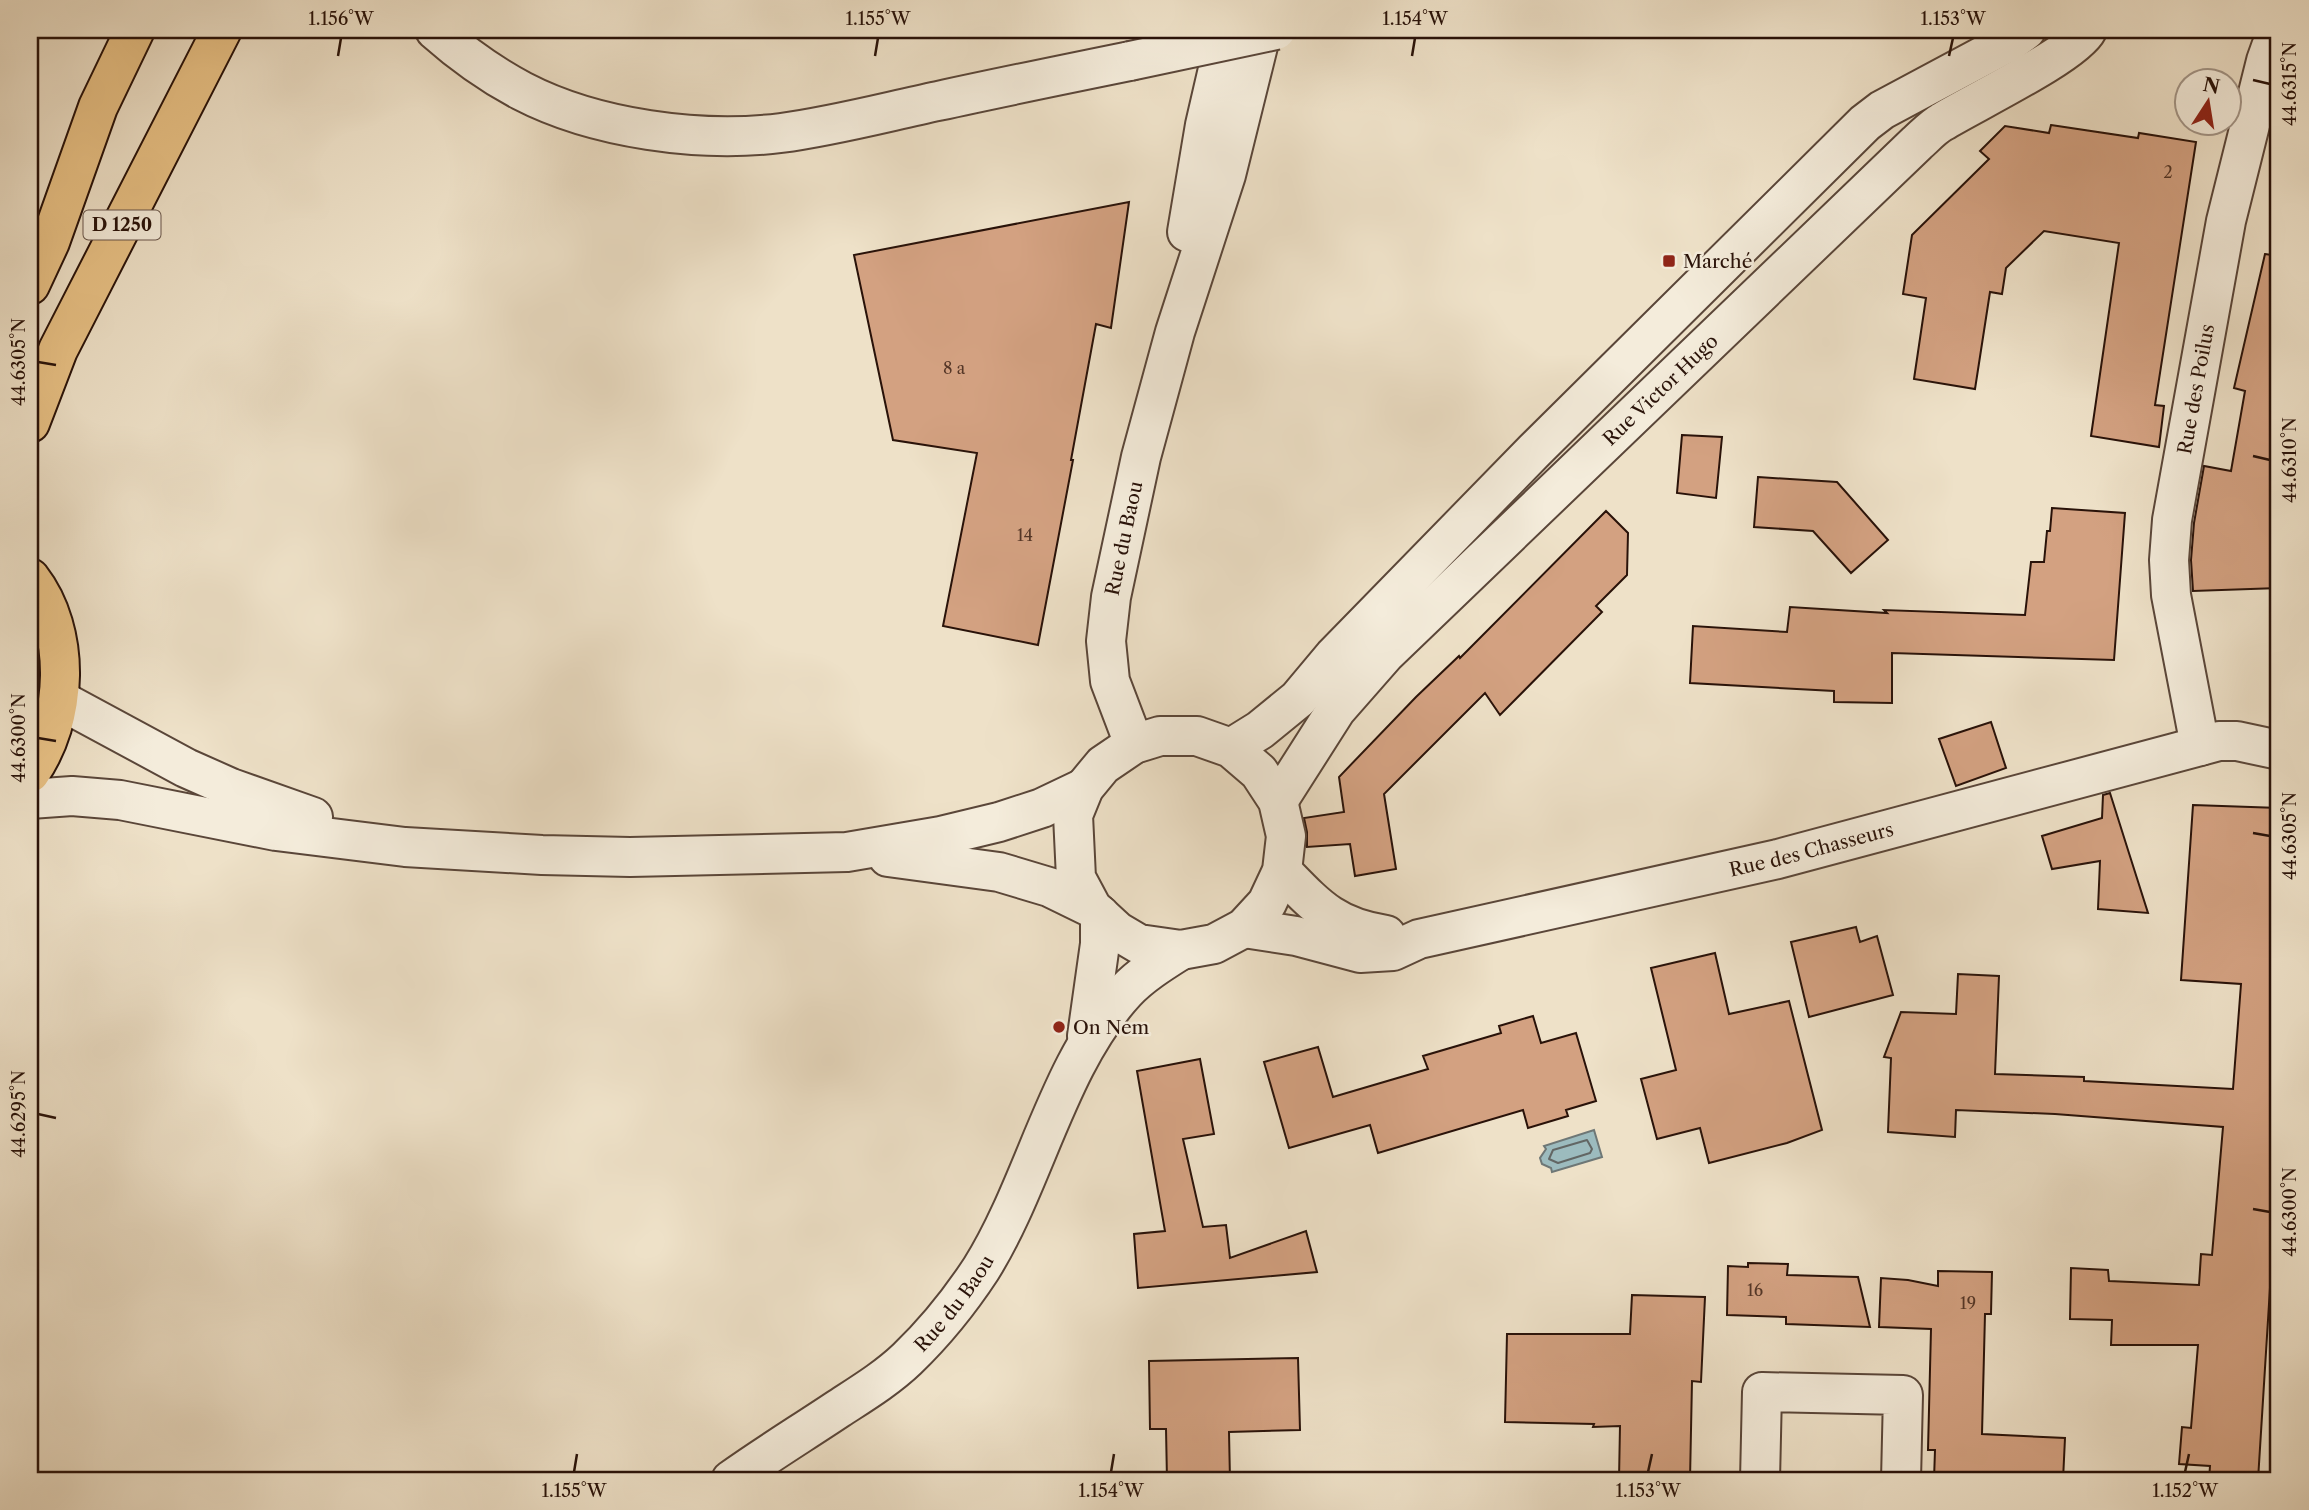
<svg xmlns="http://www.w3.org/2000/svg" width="2309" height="1510" font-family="'Libre Caslon Text',serif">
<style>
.water{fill:#9cbbbe;stroke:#6e7776;stroke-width:2}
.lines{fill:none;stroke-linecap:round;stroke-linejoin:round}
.shore{stroke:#626664;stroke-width:2}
.building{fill:#d3a181;stroke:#291209;stroke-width:2}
.minor-casing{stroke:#5a4639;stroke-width:42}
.tertiary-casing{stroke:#5a4639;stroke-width:42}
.primary-casing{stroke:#291209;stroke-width:42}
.minor{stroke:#f4ecdb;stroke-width:38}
.tertiary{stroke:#f4ecdb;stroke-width:38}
.primary{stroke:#e7c084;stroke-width:38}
.tertiary-bridge-casing{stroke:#5a4639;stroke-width:42;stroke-linecap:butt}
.tertiary-bridge{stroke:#f4ecdb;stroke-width:38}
.ticks{fill:none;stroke:#291209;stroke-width:2.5}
.poi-dot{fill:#8f2418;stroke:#f4ecdb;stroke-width:2.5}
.labels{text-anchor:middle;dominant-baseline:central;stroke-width:5;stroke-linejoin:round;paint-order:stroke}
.number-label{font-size:16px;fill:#543627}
.shield{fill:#f4ecdb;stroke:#665348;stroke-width:2}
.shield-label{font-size:18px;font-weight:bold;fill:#291209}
.poi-label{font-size:19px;fill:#291209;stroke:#f4ecdb;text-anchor:start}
.street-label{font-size:19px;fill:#291209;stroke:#f4ecdb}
.neatline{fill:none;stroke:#291209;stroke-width:2.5}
.ticks-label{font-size:18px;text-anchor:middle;fill:#291209}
</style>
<rect width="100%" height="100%" fill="#eee1c8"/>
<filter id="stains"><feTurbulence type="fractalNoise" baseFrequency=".00286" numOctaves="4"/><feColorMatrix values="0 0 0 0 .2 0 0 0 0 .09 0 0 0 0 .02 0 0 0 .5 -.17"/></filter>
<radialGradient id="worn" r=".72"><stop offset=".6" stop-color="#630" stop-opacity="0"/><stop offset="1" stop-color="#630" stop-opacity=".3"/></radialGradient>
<path class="water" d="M1594,1130l8,27 -50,15 -1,-4 -9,-4 -2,-6 6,-9 -2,-3z"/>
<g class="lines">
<path class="shore" d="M1587,1140l5,9 -2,4 -32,10 -9,-4 4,-9z"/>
</g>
<path class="building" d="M2051,125l87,13 1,-5 57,9 -41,263 9,1 -5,41 -68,-11 28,-193 -75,-12 -38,37 -4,26 -12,-2 -15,97 -61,-10 12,-81 -23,-4 9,-59 77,-76 -9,-8 25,-25 44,7z
M1129,202l-18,126 -15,-4 -25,136h2l-35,185 -95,-19 34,-173 -84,-13 -39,-185z
M2265,254l14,2v332l-86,3 -2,-31 3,-37 10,-57 27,5 14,-80 -11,-3z
M1682,435l40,2 -6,61 -39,-5z
M1758,477l79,5 51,58 -37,33 -38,-42 -59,-4z
M2052,508l73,5 -11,147 -222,-7v50l-58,-1v-11l-144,-8 3,-57 94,6 3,-25 97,6 -3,-3 141,5 6,-53h13l3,-31h3z
M1606,511l22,22 -1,42 -31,31 6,6 -102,103 -15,-22 -101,101 12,75 -41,7 -5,-32 -43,3v-15l-3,-14 40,-6 -5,-35 77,-80 43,-41 1,2z
M1991,722l15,46 -50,18 -17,-47z
M2110,793l18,57 20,63 -50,-4 2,-48 -48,8 -10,-33 60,-18 1,-23z
M2193,805l86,3v336l-21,336h-49l1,-14 -31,-2 3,-37 9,1 7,-83h-87l1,-25 -42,-1 1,-51 37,2 1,11 90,4 2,-31 11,1 11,-128 -168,-13 -99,-4 -1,27 -67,-5 3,-74 -7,-1 17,-45 55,2 2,-40 41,2 -4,98 89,3v4l149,8 8,-105 -60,-4z
M1856,927l4,15 17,-6 16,59 -84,22 -18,-75z
M1715,953l14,61 60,-13 33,129 -35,13 -78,20 -9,-35 -43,11 -16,-60 35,-9 -25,-102z
M1533,1016l8,27 35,-10 20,68 -30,9 2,6 -40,12 -5,-18 -145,43 -8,-28 -81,23 -25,-86 54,-15 15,50 95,-28 -5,-13 78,-23 -2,-7z
M1200,1059l14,75 -31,5 20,88 23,-2 4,33 76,-27 11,41 -179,16 -4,-54 31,-3 -28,-160z
M1748,1263l40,1 -1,11 71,2 12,50 -84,-3v-7l-59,-2 1,-49 20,1z
M1938,1271l54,1 -1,42h-6l-3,120 83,4 -2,42h-129l1,-30h-7l3,-121 -52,-2 2,-49 27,2 30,6z
M1632,1295l73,2 -4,85 -9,-1 -2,99h-71l1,-54 -27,1 1,-3 -89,-2 2,-88h123z
M1298,1358l2,72 -71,2 1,48h-63l-1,-51h-16l-1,-68z"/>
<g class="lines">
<defs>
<g id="minor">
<path id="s1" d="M2200,746l-29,-151 -2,-35 3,-40 54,-299 40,-160 5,-14 8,-8"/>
<path d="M1282,871c35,36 52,56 104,64"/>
<path id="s2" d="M1244,928l52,8 64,17 33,-2 26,-12 359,-80 441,-118h18l42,9"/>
<path d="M1087,1036l13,-92v-29"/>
<path id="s3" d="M731,1480c35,-25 71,-47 107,-71 23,-15 48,-30 69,-50 27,-26 53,-58 74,-90 54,-86 76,-204 145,-278 15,-16 36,-29 55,-41"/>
<path d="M1760,1480l2,-88 141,3 -2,85"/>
</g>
<g id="tertiary">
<path d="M435,30c27,24 55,44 87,61 73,38 178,52 259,42 53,-7 105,-21 157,-32 64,-14 128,-27 192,-40"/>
<path d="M1187,232l18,-107 22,-95"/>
<path d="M60,700l126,68 45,20 82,29"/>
<path id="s4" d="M1134,744l-24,-63 -4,-40 5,-44 30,-140 34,-125 51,-157 36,-145"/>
<path d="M1231,748l29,-18 38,-31 36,-43 200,-205 331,-328 17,-13 129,-69 15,-11"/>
<path d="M30,799l42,-3 48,4 156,31 129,16 137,8 88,2 217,-5 94,-16 58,-14 43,-14 42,-20"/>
<path id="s5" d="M1278,801l58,-91 50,-57 531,-510c8,-7 16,-16 25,-21 29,-18 133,-68 145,-92"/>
<path d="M888,857l111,15 50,15 43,21 25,23 22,13 42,6 33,-6 30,-16 23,-25 15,-32 4,-35 -8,-35 -19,-29 -28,-24 -34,-12h-37l-26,8 -31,21 -19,23 -11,27 3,63 16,30"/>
</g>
<path id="primary" d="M30,285l20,-43 48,-135 37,-77
M30,423l28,-73 164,-320
M30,578c42,54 38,141 0,195"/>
</defs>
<use href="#minor" class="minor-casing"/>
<use href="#tertiary" class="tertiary-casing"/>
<use href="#primary" class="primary-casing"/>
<use href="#minor" class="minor"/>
<use href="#tertiary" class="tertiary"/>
<use href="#primary" class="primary"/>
<defs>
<path id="tertiary-bridge" d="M1130,61l146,-31"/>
</defs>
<use href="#tertiary-bridge" class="tertiary-bridge-casing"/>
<use href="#tertiary-bridge" class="tertiary-bridge"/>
</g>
<path class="ticks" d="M338,56l3,-18M875,56l3,-18M1412,56l3,-18M1949,56l4,-18M2253,80l17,4M38,362l18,3M2253,456l17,4M38,738l18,3M2253,833l17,3M38,1114l18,4M2253,1209l17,3M574,1472l3,-18M1111,1472l3,-18M1648,1472l4,-18M2185,1472l4,-18"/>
<g class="poi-dot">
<rect x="1662" y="254" width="14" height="14" rx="3.5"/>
<circle cx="1059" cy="1027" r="7"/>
</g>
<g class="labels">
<g class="number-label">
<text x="2168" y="172">2</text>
<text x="954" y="368">8 a</text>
<text x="1025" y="535">14</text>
<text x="1755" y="1290">16</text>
<text x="1968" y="1303">19</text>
</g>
<rect class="shield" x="83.5" y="210.5" width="77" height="29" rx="5"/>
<g class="shield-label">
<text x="122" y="225">D 1250</text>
</g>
<g class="poi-label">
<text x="1683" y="261">Marché</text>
<text x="1073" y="1027">On Nem</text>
</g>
<g class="street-label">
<text stroke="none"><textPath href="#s1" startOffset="362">Rue des Poilus</textPath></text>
<text stroke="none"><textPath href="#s5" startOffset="564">Rue Victor Hugo</textPath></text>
<text stroke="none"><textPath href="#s4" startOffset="212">Rue du Baou</textPath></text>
<text stroke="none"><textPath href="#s2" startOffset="583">Rue des Chasseurs</textPath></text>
<text stroke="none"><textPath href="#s3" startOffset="287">Rue du Baou</textPath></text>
</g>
</g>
<rect width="2309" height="1510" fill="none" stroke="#eee1c8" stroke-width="77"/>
<g transform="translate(2208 102) rotate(12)"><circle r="33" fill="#f4ecdb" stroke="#a39587" stroke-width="2"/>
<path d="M0-5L12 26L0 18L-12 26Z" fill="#8f2418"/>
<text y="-10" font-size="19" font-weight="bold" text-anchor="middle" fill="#291209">N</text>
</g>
<rect x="38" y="38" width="2232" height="1434" class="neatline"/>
<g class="ticks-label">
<text x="341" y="25">1.156°W</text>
<text x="878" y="25">1.155°W</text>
<text x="1415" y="25">1.154°W</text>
<text x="1953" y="25">1.153°W</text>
<text transform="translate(2290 84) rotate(-90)" y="6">44.6315°N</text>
<text transform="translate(19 362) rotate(-90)" y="6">44.6305°N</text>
<text transform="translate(2290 460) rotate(-90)" y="6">44.6310°N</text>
<text transform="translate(19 738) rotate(-90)" y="6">44.6300°N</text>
<text transform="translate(2290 836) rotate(-90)" y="6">44.6305°N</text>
<text transform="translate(19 1114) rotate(-90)" y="6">44.6295°N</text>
<text transform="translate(2290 1212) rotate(-90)" y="6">44.6300°N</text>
<text x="574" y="1497">1.155°W</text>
<text x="1111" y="1497">1.154°W</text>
<text x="1648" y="1497">1.153°W</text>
<text x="2185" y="1497">1.152°W</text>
</g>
<rect width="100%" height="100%" filter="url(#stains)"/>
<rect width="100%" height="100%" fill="url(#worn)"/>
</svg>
